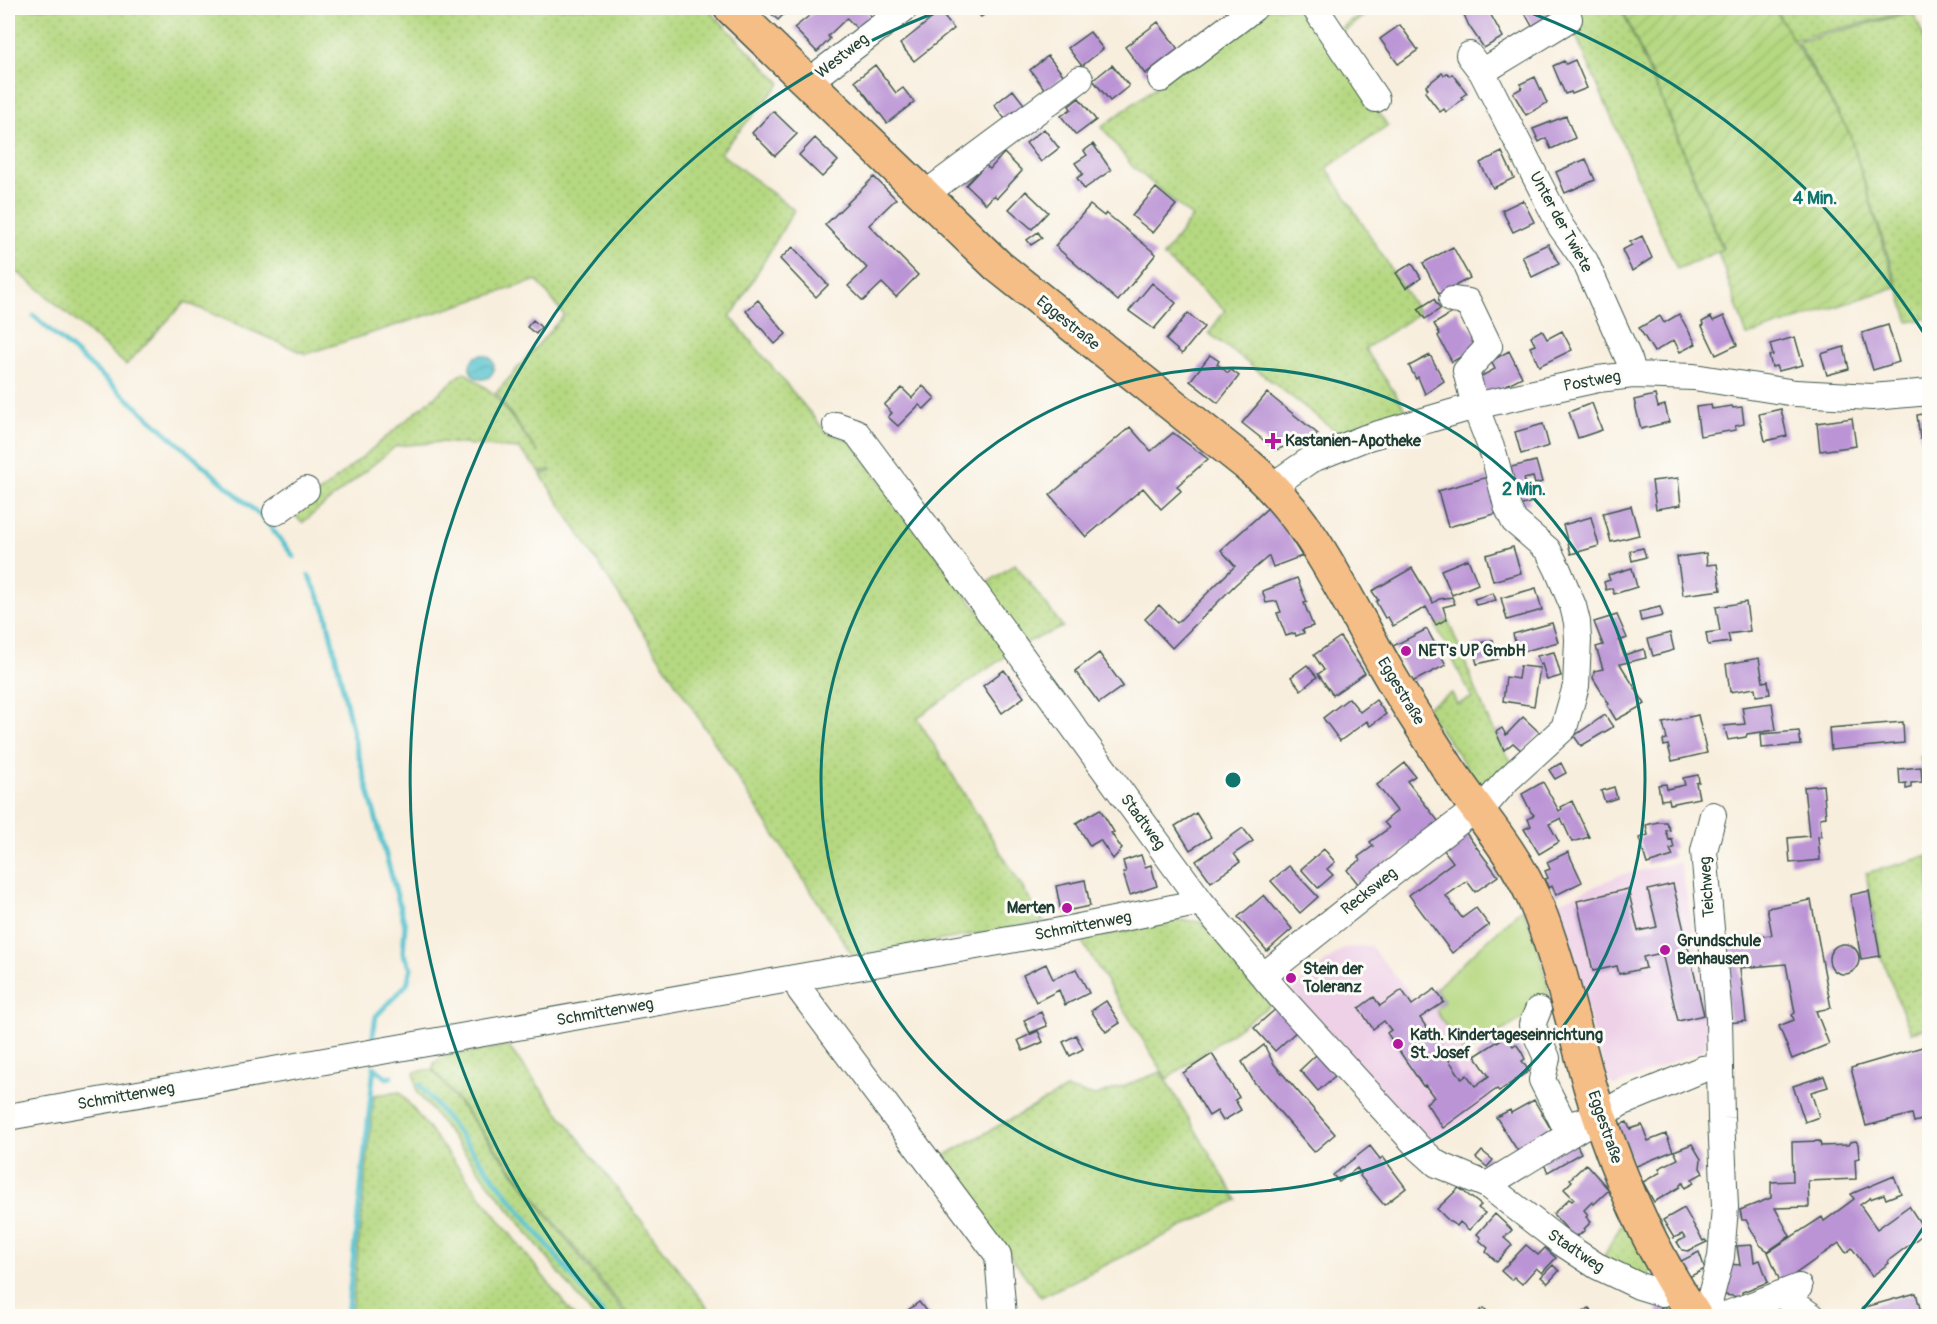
<svg xmlns="http://www.w3.org/2000/svg" width="1937" height="1324" font-family="Pangolin,sans-serif">
<style>
.built{fill:#eed0e7}
.grass{fill:url(#grass-dots);stroke:#6a8a5a;stroke-width:1.5}
.park{fill:#b5d881;stroke:#6a8a5a;stroke-width:1.5}
.garden{fill:url(#garden-furrows);stroke:#6a8a5a;stroke-width:1.5}
.water{fill:url(#water-waves);stroke:#3a8082;stroke-width:1.5}
.lines{fill:none;stroke-linecap:round;stroke-linejoin:round}
.stream{stroke:#56c3cf;stroke-width:5}
.building{fill:#bb94d5}
.minor-casing{stroke:#40584d;stroke-width:28}
.major-casing{stroke:#40584d;stroke-width:36}
.minor{stroke:#fff;stroke-width:26}
.major{stroke:#f6be87;stroke-width:33}
.ring{fill:none;stroke:#0f766e;stroke-width:3}
.poi-dot{fill:#b5179e;stroke:#fdfcf7;stroke-width:2}
.labels{text-anchor:middle;dominant-baseline:central;stroke-width:6;stroke-linejoin:round;paint-order:stroke}
.street-label{font-size:16px;fill:#1f3d34;stroke:#fdfcf7}
.poi-label{font-size:16px;font-weight:bold;fill:#1f3d34;stroke:#fdfcf7;text-anchor:start}
.centre{fill:#0f766e;stroke:#fdfcf7;stroke-width:3}
.ring-label{font-size:18px;text-anchor:middle;font-weight:bold;fill:#0f766e;stroke:#fdfcf7;stroke-width:6;stroke-linejoin:round;paint-order:stroke}
</style>
<defs>
<pattern id="grass-dots" width="8" height="8" patternUnits="userSpaceOnUse" patternTransform="scale(1.5)"><rect width="8" height="8" fill="#b5d881"/><path d="M2 2h.1M6 6h.1" fill="none" stroke="#9bba70" stroke-width="1.8" stroke-linecap="round"/></pattern>
<pattern id="garden-furrows" width="10" height="10" patternUnits="userSpaceOnUse" patternTransform="scale(1.5)"><rect width="10" height="10" fill="#b5d881"/><path d="M-1 1l2-2M0 10L10 0M9 11l2-2" fill="none" stroke="#9bba70"/></pattern>
<pattern id="water-waves" width="16" height="10" patternUnits="userSpaceOnUse" patternTransform="scale(1.5)"><rect width="16" height="10" fill="#56c3cf"/><path d="M0 5q4-4 8 0t8 0" fill="none" stroke="#47a0a9"/></pattern>
</defs>
<rect width="100%" height="100%" fill="#fdfcf7"/>
<filter id="ink" filterUnits="userSpaceOnUse"><feTurbulence type="fractalNoise" baseFrequency=".0167" numOctaves="2"/><feDisplacementMap in="SourceGraphic" scale="12" xChannelSelector="R" yChannelSelector="G"/><feConvolveMatrix kernelMatrix="1 2 1 2 8 2 1 2 1" color-interpolation-filters="sRGB"/></filter>
<filter id="wash" filterUnits="userSpaceOnUse"><feTurbulence type="fractalNoise" baseFrequency=".008" numOctaves="4" result="noise"/><feDisplacementMap in="SourceGraphic" scale="24" xChannelSelector="R" yChannelSelector="G"/><feGaussianBlur stdDeviation="1.35" result="paint"/><feColorMatrix in="noise" values="0 0 0 0 0 0 0 0 0 0 0 0 0 0 0 0 0 1.4 0 .05"/><feComposite in="paint" operator="in"/></filter>
<g filter="url(#wash)">
<rect width="100%" height="100%" fill="#f8eedd"/>
<path class="built" d="M1680,862l30,156 -6,31 -89,37 -7,-5 -53,-177 65,-29z
M1370,946l35,41 9,14 21,-15 10,15 -11,9 61,90 -63,42 -33,-32 -107,-118 10,-11 42,-33z"/>
<path class="grass" d="M8,8h699l74,75 -61,70 74,57 -58,99 -6,7 96,116 25,9 159,212 -93,65 127,204 -191,34 -312,-481 10,-4 -1,-2 -9,4 -22,-24 -78,-7 -45,4 -94,77 -8,-9 170,-142 30,22 44,59 -42,-60 68,-78 -27,-35 -231,74 -121,-52 -59,63 -87,-76 -31,-24z
M1262,8h44l82,118 -61,42 92,145 -54,36 44,65 -68,21 -132,-102 16,-23 -62,-54 29,-39 -60,-51 -30,-39z
M1367,8h7l-30,23 -3,-3z
M1573,8h20l-1,1 29,-1 48,109 53,132 -5,3 -40,17 -106,-245z
M1774,8h136l2,3 -119,29z
M1913,12l16,37 1,269 -21,4 -60,-190 -52,-90z
M1015,564l48,63 -40,17 -40,-58z
M1448,620l43,107 5,5 8,18 11,17 -31,24 -56,-79 -1,-5 25,-14 5,11 15,-6 -36,-72z
M1929,754h1l-1,50 -9,-47z
M1929,856v170l-18,7 -30,-76 -15,-84z
M1181,920l21,2 71,81 -106,76 -86,-139z
M508,1046l206,270h-85l-196,-247 1,-6 10,-7z
M432,1069l194,247h-33l-176,-224 -3,-20z
M1161,1072l76,128 -196,97 -103,-138 128,-70 30,7z
M400,1092l174,224h-223l23,-221z
M1625,1217l28,53 -8,8 -43,-18z"/>
<path class="park" d="M1522,908l15,34 14,60 -87,51 -28,-42 8,-10 -9,-12z"/>
<path class="garden" d="M1622,8h152l75,124 47,155 -149,49 -29,-84 5,-4 -53,-131z"/>
<path class="water" d="M470 367a12 12 0 1 1 24 0a12 12 0 1 1-24 0Z"/>
<g class="lines">
<path class="stream" d="M8,296l2,3
M34,316l231,204 29,37
M309,576l16,33 30,133 50,183 -2,28 8,15 -4,16 -31,32 -4,25
M374,1067l13,11 4,-1
M420,1085l184,231
M347,1316l27,-249"/>
</g>
<g id="blocks">
<path class="building" d="M765,8h21l2,2 -10,10z
M819,8h44l11,11 -14,13 -13,-14 -19,18 2,3 -13,13 -23,-24z
M973,8h21l-13,9z
M1461,8h26l16,29 -19,11 -15,-22z
M1522,8h27l3,6 -20,12z
M940,12l14,17 -40,32 -14,-17z
M1158,22l20,27 -33,25 -20,-27z
M1400,25l18,25 -20,14 -18,-25z
M1090,32l13,17 -21,17 -14,-18z
M1048,56l16,20 -18,15 -16,-21z
M1575,60l12,28 -15,6 -1,-2 -6,2 -12,-28 11,-5 2,3z
M875,65l21,28 7,-5 11,14 -27,21 -32,-42z
M1112,65l17,21 -19,15 -17,-21z
M1442,73l2,2 3,-2 3,3 2,-2 15,19 -6,4 2,2 -17,13 -2,-3 -4,3 -15,-20 3,-3 -2,-3z
M1535,77l12,26 -21,12 -13,-22 9,-5 -2,-4z
M1013,90l14,18 -19,15 -14,-18z
M1079,98l17,22 -20,15 -15,-19 10,-7 -2,-3z
M773,111l24,23 -22,22 -23,-23z
M1566,116l9,22 -24,11 -5,-11 -7,4 -6,-13z
M1044,129l15,19 -18,14 -15,-19z
M815,138l23,23 -16,16 -23,-22z
M1093,144l18,26 -27,19 -7,-11 6,-4 -8,-11 12,-8 -3,-4z
M1502,152l12,26 -21,10 -13,-25z
M1004,153l18,18 -25,27 -3,-3 -8,9 -20,-19 19,-20 5,4z
M1586,159l9,21 -30,13 -9,-21z
M874,177l22,22 -27,26 49,50 -22,22 -14,-14 -19,18 -15,-15 19,-18 -42,-43z
M1156,188l20,17 -23,28 -21,-17z
M1026,191l22,21 -16,17 -23,-20z
M1523,200l11,22 -21,10 -11,-22z
M1090,205l14,11 2,-3 50,41 -38,47 -63,-55z
M1038,232l4,6 -11,7 -4,-5z
M1642,236l10,22 -20,13 -10,-21 10,-5 -2,-3z
M1548,244l11,20 -27,13 -10,-21z
M793,247l35,38 -12,12 -36,-38z
M1453,247l17,31 -31,16 -16,-31z
M1412,263l9,15 -15,10 -10,-15z
M1152,283l24,20 -22,26 -25,-18z
M1434,299l6,10 -15,10 -7,-10z
M758,300l28,34 -11,10 -29,-33z
M1457,310l6,11 21,22 -32,19 -14,-26 2,-2 -6,-10z
M1188,313l16,14 -22,27 -16,-14z
M1679,314l17,30 -16,8 -6,-12 -20,12 -15,-24 21,-12 4,7z
M1724,316l13,29 -21,10 -14,-29 2,-1 -2,-3 9,-5 2,4z
M533,320l8,7 -5,7 -9,-7z
M1888,325l11,37 -26,8 -11,-37z
M1542,330l5,9 15,-8 10,19 -33,16 -9,-19 5,-2 -4,-9z
M1795,337l8,28 -25,6 -2,-5 -4,1 -3,-11 4,-1 -3,-11z
M1844,347l5,22 -22,6 -6,-21z
M1509,351l13,26 -35,18 -9,-17 17,-9 -4,-8z
M1210,355l9,6 -2,3 11,9 3,-3 8,6 -21,27 -28,-22z
M1430,355l14,26 -19,13 -7,-17 -2,2 -7,-13z
M923,386l12,12 -11,11 -5,-4 -21,21 -10,-9 4,-4 -8,-8 18,-17 10,10z
M1267,393l51,41 -42,16 -34,-27z
M1655,395l3,12 7,-2 4,17 -28,7 -7,-29z
M1592,403l10,27 -24,8 -9,-26z
M1711,405l1,4 20,-3 1,2 9,-1 2,17 -9,2 1,4 -36,6 -4,-29z
M1781,409l6,27 -22,5 -6,-27z
M1929,413v25l-9,1 -3,-24z
M1852,418l4,28 -36,5 -3,-28z
M1543,424l6,22 -28,8 -6,-22z
M1130,427l21,24 22,-18 35,26 -31,27 4,5 -20,18 -18,-21 -57,49 -36,-42z
M1536,461l6,21 -7,2 -2,-7 -9,2 6,24 -16,4 -11,-38z
M1488,477l10,36 -50,14 -10,-36z
M1678,478l3,27 -25,4 -4,-28z
M1270,506l32,50 -29,11 -4,-11 -33,28 -64,64 -27,-29 14,-14 18,18 58,-57 -14,-16z
M1631,506l8,29 -28,7 -8,-29z
M1591,517l8,29 -28,8 -8,-29z
M1513,547l8,26 -28,8 -7,-26z
M1643,548l3,9 -14,4 -2,-10z
M1706,553l1,12 10,-1 4,26 -38,5 -6,-38z
M1468,559l10,25 -26,11 -11,-25z
M1412,568l21,35 6,-4 13,-2 3,7 -12,3 4,12 -11,6 -10,-18 -33,19 -5,-9 -3,1 -9,-16 2,-2 -6,-9z
M1632,568l5,19 -23,7 -2,-6 -6,2 -2,-8 6,-2 -2,-5z
M1297,578l10,24 -3,1 9,23 -11,4 2,3 -8,3 -1,-3 -9,3 -9,-23 4,-1 -4,-11 -11,2 -3,-10v-2z
M1536,588l6,22 -35,10 -6,-22z
M1493,593l3,7 -20,5 -2,-6z
M1746,602l4,29 -22,3 2,8 -22,3 -2,-12 14,-2 -4,-24z
M1660,607l3,9 -22,5 -2,-9z
M1617,615l10,23 -8,3 5,14 20,-6 2,9 -26,6 25,40 -29,16 -9,-15 2,-1 -16,-26 1,-7 9,-2 -7,-22 7,-2 -9,-23z
M1552,623l6,19 -40,11 -5,-19z
M1427,629l19,36 -34,17 -19,-36z
M1670,633l4,17 -21,6 -5,-17z
M1340,637l25,36 -32,22 -15,-21 6,-4 -10,-15z
M1493,640l5,19 -21,5 -5,-19z
M1554,652l7,24 -14,4 -5,-16 -2,1 -3,-9z
M1099,653l24,33 -24,17 -24,-32z
M1759,658l4,24 5,-1 2,13 -14,2 -1,-8 -25,4 -4,-28z
M1307,665l10,12 -16,13 -10,-13z
M1520,666l20,2 -6,38 -31,-5 3,-24 12,2z
M1004,670l20,27 -22,16 -19,-27z
M1349,698l11,14 16,-12 10,14 -16,12 -3,-5 -27,20 -17,-23z
M1772,703l4,27 -29,4 -1,3 -18,3 -4,-14 21,-2 -3,-17z
M1605,715l8,12 -32,19 -7,-10z
M1698,715l9,38 -35,8 -4,-16 -4,1 -1,-6 4,-1 -4,-16z
M1523,717l17,16 -18,18 -9,-8 -9,7 -8,-18 6,-4 4,7z
M1903,722l1,21 -73,7 -2,-22z
M1799,731l2,14 -39,3 -1,-14z
M1405,763l10,13 -8,5 32,41 -80,63 -12,-15 13,-10 -2,-3 15,-11 -3,-4 19,-14 -5,-6 13,-11 -20,-26z
M1561,763l5,10 -11,6 -6,-9z
M1921,767l1,15 -11,1v5l-5,1v-6l-6,1 -1,-15z
M1698,775l1,7 -3,1 3,15 -29,6 -1,-5 -8,1 -3,-15 8,-1 1,5 18,-4 -2,-7z
M1543,782l16,29 3,-2 -1,-2 11,-6 17,36 -17,5 -11,-24 -12,6 10,18 -20,12 -15,-25 7,-3 -3,-7 6,-4 -3,-3 -9,-18z
M1823,785l3,32 -6,1 1,18 -3,1 2,23 -30,3 -2,-25 21,-2 -5,-49z
M1614,787l3,11 -12,4 -4,-11z
M1100,809l14,23 -3,1 11,16 -9,10 -13,-19 -10,6 -14,-23z
M1196,813l15,24 -21,13 -15,-24z
M1658,822h8l4,8 -4,1 3,9 3,-1 2,9 -4,1 3,7 -26,8 -8,-26 9,-3 -2,-10z
M1460,825l38,51 -23,16 -8,-11 -21,15 16,22 14,-10 13,17 -37,28 -43,-58 44,-33 -16,-21z
M1243,828l10,13 -19,13 6,8 -29,20 -15,-21z
M1324,849l11,13 -8,7 6,6 -15,13 -17,-19z
M1568,852l14,30 -26,13 -4,-9 -3,2 -4,-9 3,-1 -3,-7 5,-2 -3,-7z
M1141,855l4,12 6,-2 6,21 -27,9 -7,-22 3,-1 -3,-11z
M1289,866l29,31 -18,16 -29,-32z
M1085,880l5,26 -29,6 -5,-26z
M1673,884l31,131 -26,6 -16,-68 -19,4 3,11 -27,6 -2,-8 -24,5 -16,-70 51,-12 10,42 19,-4 -9,-37z
M1869,891l11,65 -19,3 -11,-64z
M1264,895l28,34 -25,22 -29,-34z
M1811,900l20,108 -15,3 13,33 -37,15 -13,-33 15,-6 -2,-5 3,-2 -9,-49 -46,4 6,53 -17,2 -8,-83 51,-5 -5,-27z
M1829 959a15 15 0 1 1 30 0a15 15 0 1 1-30 0Z
M1046,964l7,15 23,-10 13,24 -24,12 -6,-15 -23,12 -13,-27z
M1435,989l9,13 -24,16 42,61 5,-4 8,11 14,-10 -14,-20 31,-20 7,10 3,-2 5,7 4,8 -3,2 7,10 -30,20 -2,-2 -6,4 -48,35 -17,-25 8,-6 -9,-12 -2,1 -36,-53 4,-3 -7,-9 -11,8 -14,-21 15,-11 6,9 22,-16 10,15z
M1106,1001l14,22 -14,9 -15,-21z
M1278,1007l20,23 -23,21 -21,-23z
M1041,1012l6,14 -17,7 -6,-13z
M1038,1031l5,11 -20,9 -5,-11z
M1076,1035l7,14 -13,7 -7,-14z
M1264,1045l10,19 61,70 -21,18 -60,-70 -12,-20z
M1929,1045v73l-15,4 -2,-8 -46,12 -15,-58z
M1212,1054l27,43 -4,3 6,10 -18,11 -6,-10 -8,5 -26,-43z
M1316,1055l19,21 -17,15 -18,-21z
M1824,1076l4,11 -17,5 8,25 -14,5 -12,-36z
M1534,1100l19,33 -34,20 -23,-36 14,-7 1,3z
M1627,1122l3,7 12,-4 6,16 18,-7 7,17 -39,16 -17,-41z
M1573,1138l8,15 -33,19 -8,-15z
M1820,1141l1,5 27,-1 2,-3 6,-1 2,3 1,14 -4,1 1,20 -48,2 1,26 -34,1 15,28 -22,15 -8,-6 -14,-25h-4l-2,-10 31,-12v-16l22,-1 -1,-39z
M1692,1144l9,15 -1,9 3,5 -11,6 2,4 -9,5 -2,-5 -3,2v2l-26,15 -11,-20 18,-10 -2,-4 19,-9 -4,-8z
M1370,1146l10,13 3,-2 23,31 -22,17 -24,-29 1,-2 -4,-6 -18,14 -6,-7z
M1482,1151l11,9 -6,7 -11,-9z
M1586,1164l23,26 -15,14 -2,-2 -8,8 4,5 -2,2 5,5 -7,7 1,1 -7,6 -1,-1 -3,2 -21,-23 16,-15 3,2 2,-2 -10,-10 8,-8 -2,-2z
M1894,1176l7,17 -15,6 -2,-5 -14,5v-1l-10,7 17,24 32,-23 11,17 9,-6v13l-41,31 1,2 -17,13 -20,-28 -6,5 -7,-10 -58,41 -13,-32 54,-35 2,4 30,-22 -3,-5z
M1459,1188l22,17 -3,3 7,5 -16,17 -9,-8 -3,4 -7,-4 -13,-13z
M1684,1208l19,33 2,-1 2,2 -19,9 -6,-1 -5,-8 8,-4 -3,-4 -8,4 -11,-18z
M1495,1214l17,16 -8,8 8,7 -15,17 -11,-10 2,-4 -9,-8 2,-2 -4,-4z
M1526,1245l12,10 7,-7 11,10 -14,15 -6,-5 -14,16 -8,-7 -3,3 -10,-9z
M1752,1245l2,17 6,-2 8,22 -26,10v5l-18,-2 2,-31 14,1 -3,-19z
M1699,1252l6,17 -16,8 -8,-16z
M1553,1265l6,6 -11,12 -7,-6z
M1916,1293l6,23h-58l-2,-8z
M919,1302l11,14h-30z
M1662,1307h3l7,9h-13l-2,-5z
M1484,1308l7,8h-18z
M1589,1308l7,8h-18z"/>
</g>
</g>
<g filter="url(#ink)">
<use href="#blocks" fill-opacity="0" stroke="#40584d" stroke-width="1.5"/>
<g class="lines">
<defs>
<path id="minor" d="M1315,8l61,91
M1469,55l13,17 79,155 24,34 45,101 3,13
M1482,72l87,-53 -3,-11
M1161,79l93,-71
M808,82l97,-74
M924,195l156,-116
M836,425l20,7 116,156 229,314 78,93 139,152 19,17 50,21 75,58 35,23 42,20 23,7 13,-7
M1272,486l38,-26 55,-22 110,-32 123,-27 35,-4 61,2 101,16 77,4 58,-5
M276,512l30,-22
M1263,976l141,-112 60,-46 15,-6 28,-32 57,-52 12,-42 2,-46 -1,-18 -4,-16 -15,-36 -10,-20 -34,-29 -7,-15 -13,-51 -19,-49 -9,-35 23,-25 -21,-44 -16,-2
M798,978l2,12 198,265 5,61
M1538,1010l-6,15 15,33 -5,22 23,46 26,-7
M8,1117l1052,-186 141,-29
M1487,1185l134,-82 82,-34 17,-2
M1780,1294l32,22
M1700,1316l10,-17 11,-42 4,-50 -4,-89 -2,-100 -15,-167 9,-36
M1723,1316l76,-29"/>
<path id="major" d="M731,8l267,258 250,199c67,57 98,135 141,209 18,31 38,60 57,91 29,45 67,85 88,134 25,58 39,127 56,187 24,80 58,161 105,230"/>
</defs>
<use href="#minor" class="minor-casing"/>
<use href="#major" class="major-casing"/>
<use href="#minor" class="minor"/>
<use href="#major" class="major"/>
</g>
</g>
<g class="ring">
<circle cx="1233" cy="780" r="412"/>
<path d="M1927 1222A823 823 0 0 1 1859 1314M607 1314A823 823 0 0 1 945 9M1521 9A823 823 0 0 1 1927 338"/>
</g>
<g class="poi-dot">
<path d="M1270 432h6v6h6v6h-6v6h-6v-6h-6v-6h6z"/>
<circle cx="1406" cy="651" r="6"/>
<circle cx="1067" cy="908" r="6"/>
<circle cx="1665" cy="950" r="6"/>
<circle cx="1291" cy="978" r="6"/>
<circle cx="1398" cy="1044" r="6"/>
</g>
<g class="labels">
<g class="street-label">
<text transform="translate(842 56) rotate(-38)">Westweg</text>
<text transform="translate(1561 222) rotate(61)">Unter der Twiete</text>
<text transform="translate(1068 323) rotate(39)">Eggestraße</text>
<text transform="translate(1592 381) rotate(-10)">Postweg</text>
<text transform="translate(1401 691) rotate(59)">Eggestraße</text>
<text transform="translate(1143 822) rotate(54)">Stadtweg</text>
<text transform="translate(1707 887) rotate(-94)">Teichweg</text>
<text transform="translate(1369 891) rotate(-38)">Recksweg</text>
<text transform="translate(1083 926) rotate(-11)">Schmittenweg</text>
<text transform="translate(605 1012) rotate(-10)">Schmittenweg</text>
<text transform="translate(126 1096) rotate(-10)">Schmittenweg</text>
<text transform="translate(1605 1127) rotate(71)">Eggestraße</text>
<text transform="translate(1576 1251) rotate(34)">Stadtweg</text>
</g>
<g class="poi-label">
<text x="1285" y="441">Kastanien-Apotheke</text>
<text x="1418" y="651">NET's UP GmbH</text>
<text x="1055" y="908" text-anchor="end">Merten</text>
<text x="1677" y="941">Grundschule<tspan x="1677" dy="18">Benhausen</tspan></text>
<text x="1303" y="969">Stein der<tspan x="1303" dy="18">Toleranz</tspan></text>
<text x="1410" y="1035">Kath. Kindertageseinrichtung<tspan x="1410" dy="18">St. Josef</tspan></text>
</g>
</g>
<circle cx="1233" cy="780" r="9" class="centre"/>
<g class="ring-label">
<text x="1815" y="204">4 Min.</text>
<text x="1524" y="495">2 Min.</text>
</g>
<rect width="1937" height="1324" fill="none" stroke="#fdfcf7" stroke-width="30"/>
</svg>
